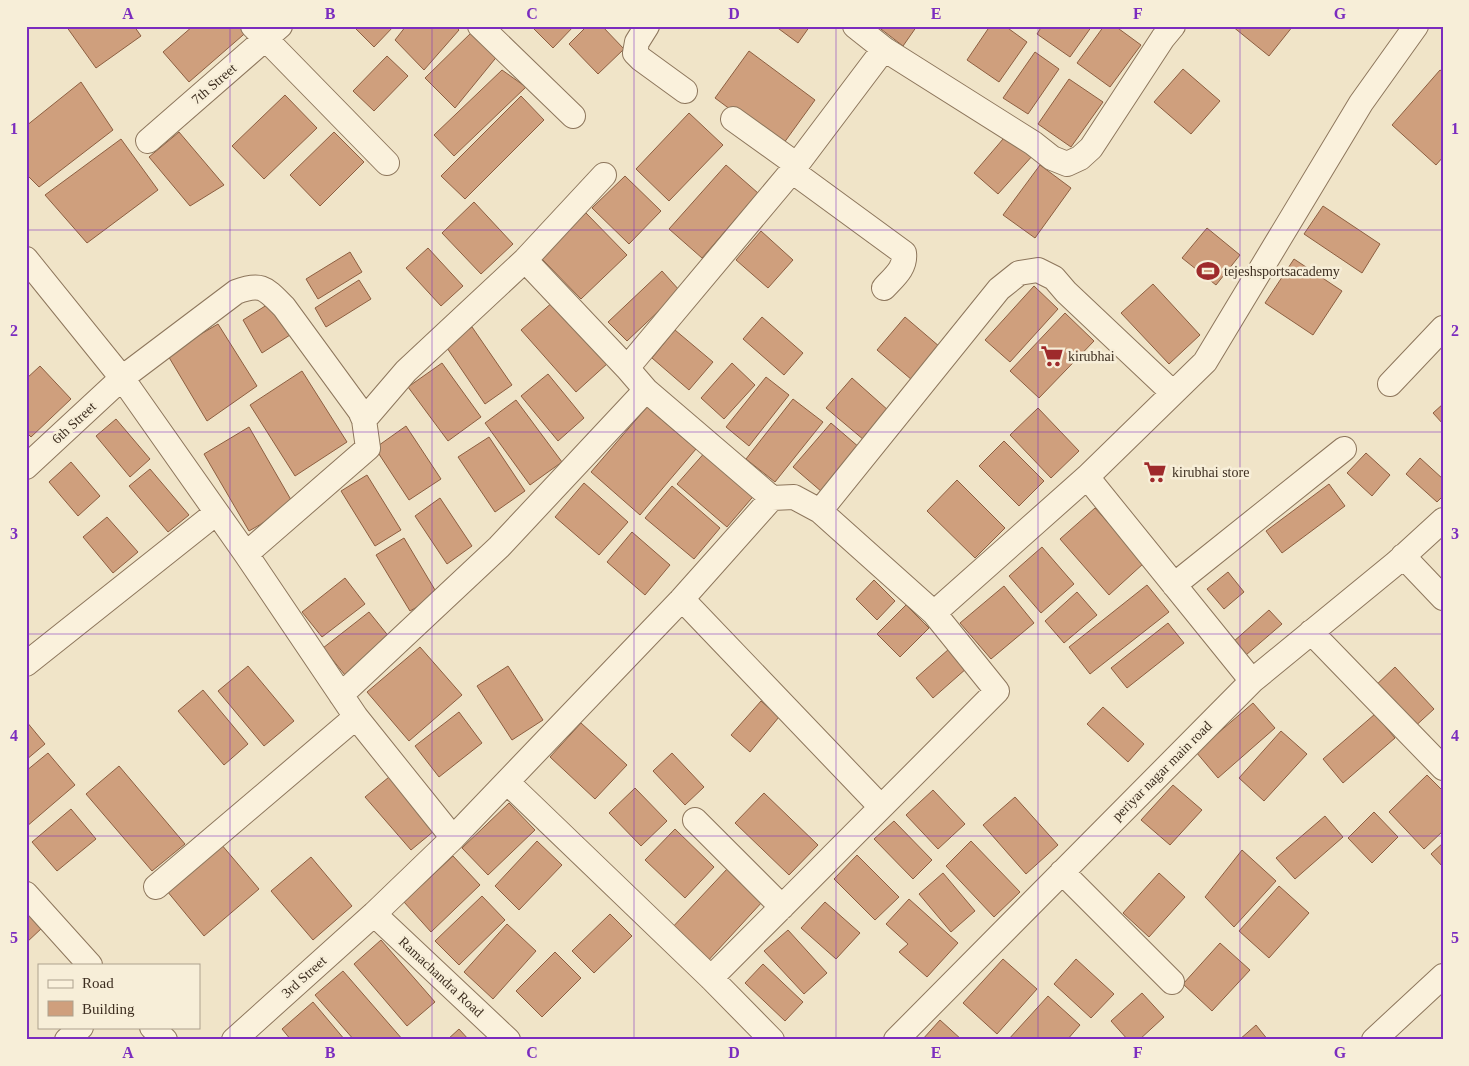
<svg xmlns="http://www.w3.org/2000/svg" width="1469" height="1066" font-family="'Times New Roman',serif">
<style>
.building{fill:#cf9f7d;stroke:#8d5f41}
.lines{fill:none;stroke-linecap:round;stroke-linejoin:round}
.street-casing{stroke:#8d765c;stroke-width:26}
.street{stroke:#faf1dc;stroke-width:24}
.grid{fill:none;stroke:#7b2cbf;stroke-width:1;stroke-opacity:0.55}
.labels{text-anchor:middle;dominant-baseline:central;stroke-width:5;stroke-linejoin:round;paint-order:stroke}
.street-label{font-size:14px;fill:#3d2e20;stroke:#f7eed8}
.poi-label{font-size:14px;fill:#3d2e20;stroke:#f7eed8;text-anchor:start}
.neatline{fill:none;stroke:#7b2cbf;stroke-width:2}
.grid-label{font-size:16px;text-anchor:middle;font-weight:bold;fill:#7b2cbf}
</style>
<rect width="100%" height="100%" fill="#f0e4c8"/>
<path class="building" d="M66,26h68l7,10 -45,32z
M193,26h55l2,3 -61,53 -26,-30z
M353,26h41l-20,21z
M406,26h49l4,4 -35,40 -29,-30z
M531,26h43l-21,22z
M587,26h15l22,23 -26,25 -29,-30z
M775,26h35l-12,17z
M877,26h40l-14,20z
M990,26h15l22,16 -28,40 -32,-22z
M1042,26h50l-22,31 -33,-23z
M1104,26h11l26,19 -31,42 -33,-24z
M1232,26h61l-24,30z
M475,29l24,25 -44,54 -30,-30z
M749,51l66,49 -34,47 -66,-49z
M1035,52l24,17 -31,45 -25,-16z
M387,56l21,20 -34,35 -21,-20z
M1183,69l37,32 -29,33 -37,-32z
M502,70l24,17 -72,69 -20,-21z
M1440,70l3,2v85l-7,8 -44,-40z
M1069,79l34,23 -32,45 -33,-23z
M81,82l32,48 -74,57 -13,-13v-48z
M285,95l32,33 -53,51 -32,-33z
M521,96l23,24 -79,79 -24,-23z
M689,113l34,32 -54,56 -33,-32z
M179,132l45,53 -34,21 -41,-49z
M334,132l30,30 -44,44 -30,-31z
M1009,132l25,22 -36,40 -24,-21z
M121,139l37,51 -71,53 -42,-48z
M726,165l32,28 -56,65 -33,-29z
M1040,165l31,23 -36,50 -32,-23z
M625,176l36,35 -32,33 -37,-36z
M474,202l39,42 -32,30 -39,-41z
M1323,206l57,38 -18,29 -58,-39z
M586,213l41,42 -46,44 -40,-41z
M1207,228l33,27 -24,30 -34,-27z
M761,231l32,29 -25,28 -32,-28z
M428,248l35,38 -22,20 -35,-38z
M350,252l12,20 -44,27 -12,-20z
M1294,259l48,32 -29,44 -48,-32z
M662,271l18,20 -53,50 -19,-19z
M359,280l12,19 -45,28 -11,-19z
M1153,284l47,51 -31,29 -48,-51z
M1034,286l24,23 -48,53 -25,-22z
M554,301l54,62 -32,29 -55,-62z
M270,303l20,32 -28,18 -19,-33z
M1065,313l29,28 -55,57 -29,-27z
M762,317l41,36 -19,22 -41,-36z
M905,317l35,30 -28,33 -35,-30z
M218,324l39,62 -50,35 -40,-67z
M472,327l40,58 -27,19 -40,-59z
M675,330l38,32 -24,28 -37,-32z
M442,363l39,54 -33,24 -40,-54z
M732,363l23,22 -31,34 -23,-21z
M40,366l31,33 -40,38 -5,-5v-53z
M302,371l45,71 -52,34 -45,-71z
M548,374l36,44 -26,23 -37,-45z
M766,377l23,18 -40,51 -23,-19z
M852,378l37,33 -25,29 -38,-32z
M793,399l30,23 -48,60 -29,-23z
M516,400l46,62 -32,23 -45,-62z
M1443,404v20l-10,-11z
M647,407l49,42 -56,66 -49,-43z
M1038,408l41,43 -28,27 -41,-43z
M116,419l34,40 -20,18 -34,-41z
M831,423l29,25 -38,44 -29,-25z
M406,426l35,53 -32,21 -34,-52z
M249,427l45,78 -45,26 -45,-77z
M489,437l36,54 -30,21 -37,-55z
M1004,441l40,40 -25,25 -40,-40z
M707,450l50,42 -30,35 -50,-43z
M1366,453l24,22 -18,21 -25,-23z
M1420,458l23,21v17l-6,6 -31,-28z
M71,462l29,34 -22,20 -29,-34z
M150,469l39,46 -21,17 -39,-46z
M367,475l34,55 -26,16 -34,-55z
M957,480l48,48 -30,30 -48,-47z
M584,483l44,39 -29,33 -44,-38z
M1329,484l16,22 -63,47 -16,-22z
M672,486l48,42 -26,31 -49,-41z
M440,498l32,48 -25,18 -32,-48z
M1095,508l49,55 -35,32 -49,-56z
M107,517l31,35 -25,21 -30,-36z
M632,532l38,33 -25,30 -38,-33z
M404,538l34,57 -28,16 -34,-56z
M1042,547l32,37 -33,29 -32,-37z
M1228,572l16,20 -20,17 -17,-20z
M345,578l20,26 -43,33 -20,-25z
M874,580l21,21 -18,19 -21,-21z
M1147,585l22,27 -79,62 -21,-27z
M1004,586l30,37 -43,36 -31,-36z
M1077,592l20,23 -33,28 -19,-22z
M906,605l23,23 -29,29 -23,-23z
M1269,610l13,14 -36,31 -13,-13z
M369,612l21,26 -45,37 -22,-27z
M1168,623l16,20 -57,45 -16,-20z
M420,647l42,48 -53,46 -42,-49z
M949,649l18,19 -34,30 -17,-20z
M248,666l46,55 -30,25 -46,-55z
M508,666l35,54 -31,20 -35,-54z
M1395,667l39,42 -23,21 -39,-41z
M203,690l45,54 -24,21 -46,-54z
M761,701l18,16 -29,35 -19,-17z
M1253,703l22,25 -57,50 -22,-26z
M1103,707l41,37 -16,18 -41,-38z
M459,712l23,31 -43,34 -24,-31z
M1375,714l20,24 -52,45 -20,-24z
M26,721l19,23 -19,16z
M581,723l46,42 -32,34 -45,-42z
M1281,731l26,23 -43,47 -25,-23z
M48,753l27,32 -49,42v-56z
M672,753l32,34 -19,18 -32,-34z
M119,766l66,78 -33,27 -66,-77z
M1427,775l16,16v40l-19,18 -35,-37z
M389,777l45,54 -23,19 -46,-53z
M1173,785l29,25 -32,35 -29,-25z
M635,788l32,33 -26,25 -32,-33z
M933,790l32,34 -27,25 -32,-34z
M764,793l54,52 -29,30 -54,-52z
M1015,797l43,48 -32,29 -43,-49z
M509,803l26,27 -47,45 -26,-27z
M71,809l25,30 -39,32 -25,-29z
M1374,812l24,25 -26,26 -24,-25z
M1325,816l18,21 -48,42 -19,-21z
M894,821l38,39 -19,19 -39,-40z
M675,829l39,38 -29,31 -40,-38z
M537,841l25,24 -43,45 -24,-24z
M971,841l49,51 -26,25 -48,-51z
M1443,843v24l-12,-13z
M221,844l38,45 -55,47 -37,-45z
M1242,850l34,31 -42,46 -29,-30z
M857,855l42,42 -24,23 -41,-41z
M453,856l27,29 -49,47 -27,-30z
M311,857l41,49 -39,34 -42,-49z
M728,868l35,33 -58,63 -36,-33z
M943,873l32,38 -24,21 -32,-38z
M1159,873l26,24 -36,40 -26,-24z
M1279,886l30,27 -40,45 -30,-27z
M482,896l23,24 -46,45 -24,-24z
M909,899l49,44 -31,34 -28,-25 9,-8 -22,-20z
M825,902l35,31 -24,26 -35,-31z
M26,908l17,19 -17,16z
M610,914l22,22 -38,37 -22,-22z
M507,924l29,27 -43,48 -29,-27z
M788,930l39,43 -23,21 -40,-43z
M381,940l54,62 -28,24 -53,-62z
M1220,943l30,27 -38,41 -29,-27z
M555,952l26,26 -39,39 -26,-26z
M1003,959l34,30 -40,45 -34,-31z
M1076,959l38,35 -23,24 -37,-34z
M763,964l40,38 -18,19 -40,-38z
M343,971l60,69h-49l-39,-45z
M1142,993l22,24 -25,23h-11l-17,-19z
M1048,996l32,29 -13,15h-59z
M313,1002l32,38h-54l-9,-11z
M940,1020l22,20h-40z
M1256,1025l12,15h-29z
M459,1029l10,11h-22z"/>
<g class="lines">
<defs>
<path id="street" d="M253,26l134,137
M480,26l93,90
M647,26l-10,16 -2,11 6,6 44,32
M855,26l29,23 149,94 19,15 15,6 13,-6 11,-10 72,-110 10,-12
M733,119l64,46
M148,141l132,-115
M792,171l112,82c2,15 -10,24 -20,35
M26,259l96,119 124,176 110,163 97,121
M627,368l165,-197 92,-122
M1390,384l53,-56
M26,467l96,-89 114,-86c26,-10 30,-3 48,15l76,104 4,9
M1087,477l165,204
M820,511l179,-222 20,-16 19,-3 16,8 12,14 107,101
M246,554l122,-106 -4,-28 42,-49 119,-111 79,-85
M1403,556l40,42
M1174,585l170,-136
M682,599l199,208
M934,613l153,-136 118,-115 156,-259 55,-77
M1311,632l132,136
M26,664l190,-151
M341,695l158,-148 147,-157
M507,782l204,196 61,62
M695,820l87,87
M1062,872l110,110
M156,887l200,-170
M26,894l64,71
M374,914l134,126
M711,978l286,-287 -63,-78 -114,-102 -26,-14 -22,1
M152,1027l13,13
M67,1040l14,-13
M234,1040l140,-126 79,-76 229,-239 90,-101 -126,-108 -19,-22 -102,-108
M896,1040l356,-359 144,-118 47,-43
M1374,1040l69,-64"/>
</defs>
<use href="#street" class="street-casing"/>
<use href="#street" class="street"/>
</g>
<path class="grid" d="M230,26v1014M432,26v1014M634,26v1014M836,26v1014M1038,26v1014M1240,26v1014M26,230h1417M26,432h1417M26,634h1417M26,836h1417"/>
<defs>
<symbol id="stadium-bare" viewBox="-9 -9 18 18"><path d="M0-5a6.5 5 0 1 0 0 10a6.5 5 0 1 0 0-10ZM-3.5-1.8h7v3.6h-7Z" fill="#9e2a2b" stroke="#f7eed8" stroke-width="2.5" paint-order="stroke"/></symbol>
<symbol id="supermarket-bare" viewBox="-9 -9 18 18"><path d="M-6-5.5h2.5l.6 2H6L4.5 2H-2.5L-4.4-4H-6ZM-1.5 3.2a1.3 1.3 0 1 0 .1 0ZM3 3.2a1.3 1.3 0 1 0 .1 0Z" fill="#9e2a2b" stroke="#f7eed8" stroke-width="2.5" paint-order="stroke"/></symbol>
</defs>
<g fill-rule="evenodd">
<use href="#stadium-bare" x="1192" y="255" width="32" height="32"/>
<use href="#supermarket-bare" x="1036" y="340" width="32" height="32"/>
<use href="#supermarket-bare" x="1139" y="456" width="32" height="32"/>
</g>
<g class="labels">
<g class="street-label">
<text transform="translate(214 84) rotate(-41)">7th Street</text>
<text transform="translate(74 423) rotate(-43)">6th Street</text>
<text transform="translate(1162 771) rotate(-45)">periyar nagar main road</text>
<text transform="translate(304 977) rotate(-42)">3rd Street</text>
<text transform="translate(441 977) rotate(43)">Ramachandra Road</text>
</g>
<g class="poi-label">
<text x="1224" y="271">tejeshsportsacademy</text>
<text x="1068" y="356">kirubhai</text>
<text x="1172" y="472">kirubhai store</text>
</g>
</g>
<rect width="1469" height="1066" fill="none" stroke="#f7eed8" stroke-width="55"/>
<rect x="38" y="964" width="162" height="65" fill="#f7eed8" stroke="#ada18e"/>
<rect x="48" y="980" width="25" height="8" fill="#faf1dc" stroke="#ada18e"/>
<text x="82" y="988" font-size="15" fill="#3d2e20">Road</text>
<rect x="48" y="1001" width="25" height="15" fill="#cf9f7d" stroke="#ada18e"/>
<text x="82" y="1014" font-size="15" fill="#3d2e20">Building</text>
<rect x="28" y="28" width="1414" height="1010" class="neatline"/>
<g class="grid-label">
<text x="128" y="19">A</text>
<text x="330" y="19">B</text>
<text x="532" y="19">C</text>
<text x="734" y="19">D</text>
<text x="936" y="19">E</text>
<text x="1138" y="19">F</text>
<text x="1340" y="19">G</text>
<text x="14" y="134">1</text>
<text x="1455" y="134">1</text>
<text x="14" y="336">2</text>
<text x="1455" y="336">2</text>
<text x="14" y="539">3</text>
<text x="1455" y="539">3</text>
<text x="14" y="741">4</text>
<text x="1455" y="741">4</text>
<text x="14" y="943">5</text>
<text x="1455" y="943">5</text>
<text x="128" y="1058">A</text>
<text x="330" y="1058">B</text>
<text x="532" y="1058">C</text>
<text x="734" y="1058">D</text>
<text x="936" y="1058">E</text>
<text x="1138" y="1058">F</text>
<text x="1340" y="1058">G</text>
</g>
</svg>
